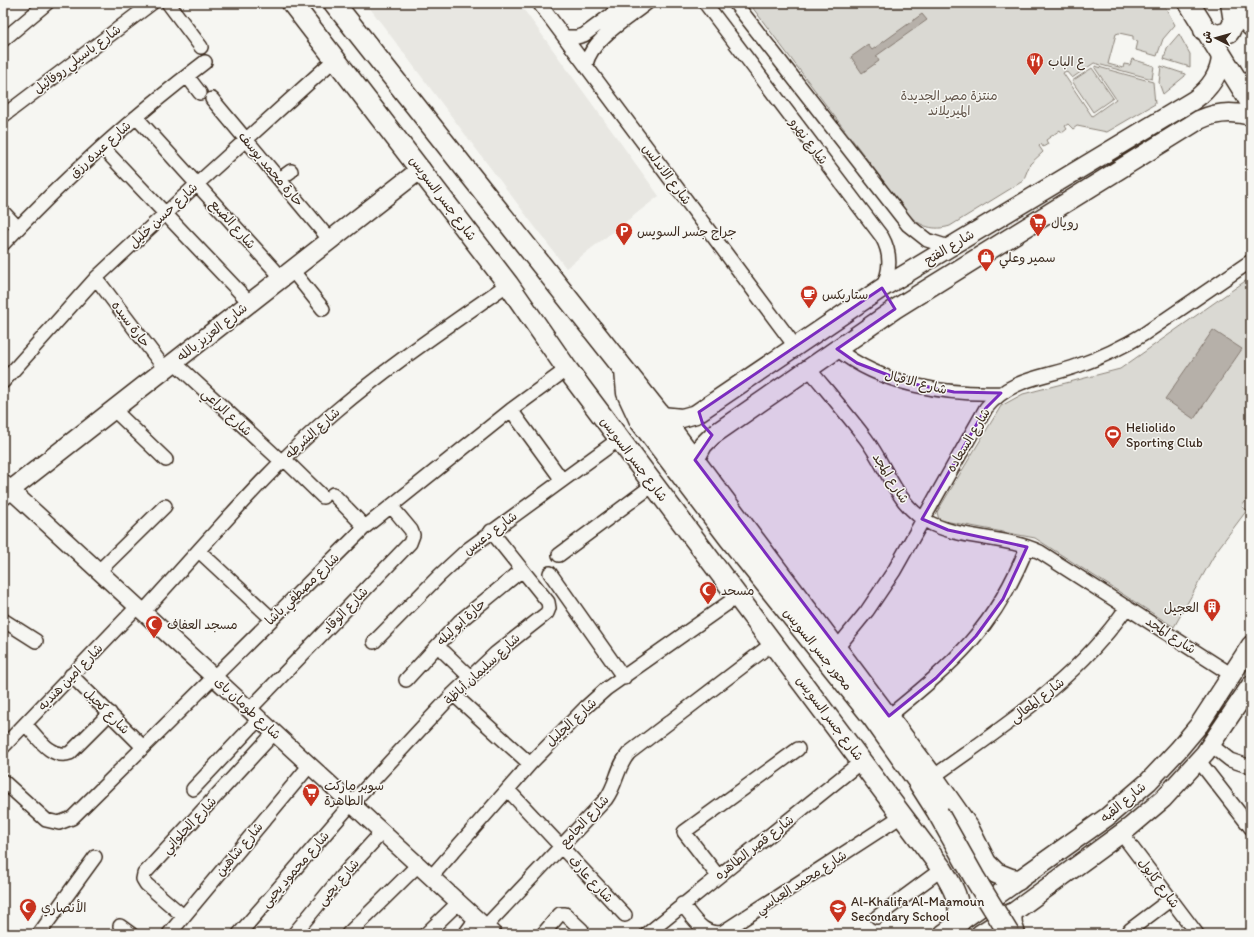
<svg xmlns="http://www.w3.org/2000/svg" width="1254" height="937" font-family="Itim,'Playpen Sans Arabic',sans-serif">
<style>
.built{fill:#e8e7e2}
.green{fill:#dad9d3;stroke:#8a8278}
.water{fill:#b6b0a9;stroke:#857a71}
.lines{fill:none;stroke-linecap:round;stroke-linejoin:round}
.minor-casing{stroke:#3b2a1e;stroke-width:16}
.tertiary-casing{stroke:#3b2a1e;stroke-width:19}
.secondary-casing{stroke:#3b2a1e;stroke-width:21}
.primary-casing{stroke:#3b2a1e;stroke-width:23}
.minor{stroke:#f6f6f2;stroke-width:13}
.tertiary{stroke:#f6f6f2;stroke-width:16}
.secondary{stroke:#f6f6f2;stroke-width:18}
.primary{stroke:#f6f6f2;stroke-width:20}
.primary-bridge-casing{stroke:#3b2a1e;stroke-width:23;stroke-linecap:butt}
.primary-bridge{stroke:#f6f6f2;stroke-width:20}
.marked{fill:#7b2cbf;fill-opacity:0.2;stroke:#7b2cbf;stroke-width:3;stroke-linejoin:round}
.labels{text-anchor:middle;dominant-baseline:central;stroke-width:3;stroke-linejoin:round;paint-order:stroke}
.street-label{font-size:13px;fill:#3b2a1e;stroke:#f6f6f2}
.poi-label{font-size:13px;fill:#3b2a1e;stroke:#f6f6f2;text-anchor:start}
.park-label{font-size:13px;fill:#63564b;stroke:#f6f6f2}
</style>
<rect width="100%" height="100%" fill="#f6f6f2"/>
<filter id="ink" filterUnits="userSpaceOnUse"><feTurbulence type="fractalNoise" baseFrequency=".025" numOctaves="2"/><feDisplacementMap in="SourceGraphic" scale="8" xChannelSelector="R" yChannelSelector="G"/><feConvolveMatrix kernelMatrix="1 2 1 2 8 2 1 2 1" color-interpolation-filters="sRGB"/></filter>
<g filter="url(#ink)">
<path class="built" d="M366,3h153l140,193 -93,72z"/>
<path class="green" d="M749,3h414l12,22 -12,14 -6,17 -21,-6 2,-9 -5,-1v-4l-14,-3 -3,1 -8,30 15,4 1,-4 6,1 2,-6 22,7 -2,13 -58,-16 -22,15 -6,-7 -3,2 29,43 24,-17 -21,-31v-2l58,16 2,22 -48,28 -30,-6 -4,3 -5,-5 -3,2 2,3 -5,4 -2,-3 -14,10 2,4 -5,3 -2,-3 -2,2 4,6 -13,12 -7,17 -73,45c-16,5 -29,1 -41,-11z
M1179,34l11,20v13l-26,-8 3,-11z
M1161,66l24,8v2l-22,18 -4,-11z
M1092,68l21,30 -20,14 -21,-31z
M1251,277v214l-9,16 5,3 -30,40 -43,77 -139,-89 -96,-18 -2,-8 64,-106 22,-12 97,-25z"/>
<path class="water" d="M922,14l5,6 -51,36 3,5 -17,12 -11,-16 17,-12 4,5z
M1213,330l29,19 -48,70 -29,-20z"/>
<g class="lines">
<defs>
<path id="minor" d="M168,3l33,44
M539,3l256,343
M705,3l177,234c9,16 9,34 0,51
M735,3l173,222 19,15 22,7
M565,37h12l7,-2 43,-32
M3,40l44,-37
M586,64c6,-25 41,-45 61,-61
M187,76l13,17
M212,99l118,141
M3,116l149,-113
M136,117l146,161
M102,147l148,156
M280,179l11,-8
M3,212l15,16
M3,244c62,-66 129,-127 202,-182
M292,270l31,39
M96,278l69,91
M837,349c44,36 109,46 164,44
M174,362l107,99
M809,369c19,23 39,46 57,70 22,29 31,69 66,85 34,16 74,12 108,28l192,123
M3,382l93,-104 101,-94 137,-124
M113,409l53,51
M511,410l51,70
M284,459l39,38
M333,494l32,33
M199,551l72,67
M559,555l94,-70
M99,571l66,-65
M550,573l74,105
M143,612c63,-68 122,-141 193,-201 54,-46 114,-86 172,-127
M3,620l33,21
M374,642l66,-67 27,-25 152,-111
M837,648l30,-37 27,-40 92,-163c25,-30 57,-30 91,-42 23,-8 46,-19 67,-32l107,-73
M444,652l26,25
M71,675l72,72
M406,680l54,-59 62,-51
M453,694l77,70
M249,710l161,-167 3,-8 -2,-5 -20,-24
M889,716c65,-53 107,-89 138,-169
M25,724c12,12 26,36 45,29l40,-40
M1211,745l19,15 21,7
M3,747l134,-140
M1199,761l52,67
M933,777c72,-52 143,-96 194,-170
M3,781l43,39 13,3 13,-5 293,-291 146,-117 56,-41
M193,789l66,-70
M508,790l117,125
M1121,833l76,101
M718,876l-34,-44 114,-83
M431,877l99,-113 56,-57 20,-18 132,-93
M682,904c11,13 21,33 41,28l180,-117
M182,915l-36,-31 -3,-5 1,-5 130,-141
M877,917l65,-48
M120,926l11,8
M485,927l121,-128c11,-15 11,-33 23,-46l144,-110
M1130,930l41,-31
M39,934l56,-77
M169,934l141,-169
M239,934l112,-130 102,-110 43,-41 51,-40 2,-5 -1,-6 -57,-71
M294,934l47,-57 41,-45
M348,934l70,-69
M426,934l32,-31
M465,934l11,-15
M543,934l17,-20h5l17,16
M647,934l215,-173"/>
<path id="tertiary" d="M3,483l490,451"/>
<path id="secondary" d="M661,416l21,2 14,-4 186,-126 312,-188c14,-10 26,-25 27,-44
M695,460l8,-15 10,-10 182,-126 304,-189c17,-8 34,-9 52,-4
M3,496l418,-327
M943,934l164,-117 41,-35 30,-32 21,-25 52,-80
M980,934l31,-20 119,-87 33,-28 42,-46 46,-68"/>
<path id="primary" d="M292,3l216,281 59,85 375,500c12,20 18,30 17,54
M334,3l327,413 272,361 35,50 18,36 10,10 15,6 7,1
M1189,3l62,100
M1234,3l17,23
M1204,30l14,5 11,-3 5,-10 -3,-19
M625,371l2,22 13,28 89,117 144,180 44,62 21,33
M1011,914l1,11 3,9"/>
</defs>
<use href="#minor" class="minor-casing"/>
<use href="#tertiary" class="tertiary-casing"/>
<use href="#secondary" class="secondary-casing"/>
<use href="#primary" class="primary-casing"/>
<use href="#minor" class="minor"/>
<use href="#tertiary" class="tertiary"/>
<use href="#secondary" class="secondary"/>
<use href="#primary" class="primary"/>
<defs>
<path id="primary-bridge" d="M938,813l36,64 35,57"/>
</defs>
<use href="#primary-bridge" class="primary-bridge-casing"/>
<use href="#primary-bridge" class="primary-bridge"/>
</g>
</g>
<path class="marked" d="M882,288l13,21 -58,40 20,14 52,20 45,9 47,1 -15,15 -64,111 26,11 79,17 -24,52 -27,37 -40,42 -47,38 -194,-256 17,-25 -9,-10 -4,-13z"/>
<defs>
<symbol id="restaurant-pin" viewBox="-11 -11 22 30"><path d="M0 17L-7.5 6A9.5 9.5 0 1 1 7.5 6Z" fill="#c8321e" stroke="#f6f6f2"/><path d="M-5-6h1v4h1v-4h1v4h1v-4h1v5L-1.5 .5V6h-2V.5L-5-1ZM5-6V6H3V1.5H1.5Q1.5-4 5-6Z" fill="#fff"/></symbol>
<symbol id="supermarket-pin" viewBox="-11 -11 22 30"><path d="M0 17L-7.5 6A9.5 9.5 0 1 1 7.5 6Z" fill="#c8321e" stroke="#f6f6f2"/><path d="M-6-5.5h2.5l.6 2H6L4.5 2H-2.5L-4.4-4H-6ZM-1.5 3.2a1.3 1.3 0 1 0 .1 0ZM3 3.2a1.3 1.3 0 1 0 .1 0Z" fill="#fff"/></symbol>
<symbol id="parking-pin" viewBox="-11 -11 22 30"><path d="M0 17L-7.5 6A9.5 9.5 0 1 1 7.5 6Z" fill="#c8321e" stroke="#f6f6f2"/><path d="M-3.5-5.5H1a3.5 3.5 0 0 1 0 7H-1V5.5H-3.5ZM-1-3.4V-.6H.8a1.4 1.4 0 0 0 0-2.8Z" fill="#fff"/></symbol>
<symbol id="shop-pin" viewBox="-11 -11 22 30"><path d="M0 17L-7.5 6A9.5 9.5 0 1 1 7.5 6Z" fill="#c8321e" stroke="#f6f6f2"/><path d="M-5-2.5h2.3a2.7 3.5 0 0 1 5.4 0H5L5.5 6h-11ZM-1.5-2.5h3a1.5 2.3 0 0 0-3 0Z" fill="#fff"/></symbol>
<symbol id="cafe-pin" viewBox="-11 -11 22 30"><path d="M0 17L-7.5 6A9.5 9.5 0 1 1 7.5 6Z" fill="#c8321e" stroke="#f6f6f2"/><path d="M-5.5-4.5H6V0H3Q3 3.5 0 3.5H-2.5Q-5.5 3.5-5.5 0ZM3-3.2v2h1.7v-2ZM-6 4.5H4V6H-6Z" fill="#fff"/></symbol>
<symbol id="stadium-pin" viewBox="-11 -11 22 30"><path d="M0 17L-7.5 6A9.5 9.5 0 1 1 7.5 6Z" fill="#c8321e" stroke="#f6f6f2"/><path d="M0-5a6.5 5 0 1 0 0 10a6.5 5 0 1 0 0-10ZM-3.5-1.8h7v3.6h-7Z" fill="#fff"/></symbol>
<symbol id="mosque-pin" viewBox="-11 -11 22 30"><path d="M0 17L-7.5 6A9.5 9.5 0 1 1 7.5 6Z" fill="#c8321e" stroke="#f6f6f2"/><path d="M3.5-4.9A6 6 0 1 0 3.5 4.9A5 5 0 1 1 3.5-4.9Z" fill="#fff"/></symbol>
<symbol id="building-pin" viewBox="-11 -11 22 30"><path d="M0 17L-7.5 6A9.5 9.5 0 1 1 7.5 6Z" fill="#c8321e" stroke="#f6f6f2"/><path d="M-4-6H4V6H1V3H-1V6H-4ZM-2.5-4.3h1.7v1.8h-1.7ZM.8-4.3h1.7v1.8H.8ZM-2.5-1h1.7V.8h-1.7ZM.8-1h1.7V.8H.8Z" fill="#fff"/></symbol>
<symbol id="school-pin" viewBox="-11 -11 22 30"><path d="M0 17L-7.5 6A9.5 9.5 0 1 1 7.5 6Z" fill="#c8321e" stroke="#f6f6f2"/><path d="M0-5L7-2L0 1L-7-2ZM-4 1L0 2.5L4 1V4Q0 6-4 4Z" fill="#fff"/></symbol>
</defs>
<g fill-rule="evenodd">
<use href="#restaurant-pin" x="1025" y="51" width="20" height="27"/>
<use href="#supermarket-pin" x="1028" y="212" width="20" height="27"/>
<use href="#parking-pin" x="614" y="221" width="20" height="27"/>
<use href="#shop-pin" x="976" y="247" width="20" height="27"/>
<use href="#cafe-pin" x="799" y="284" width="20" height="27"/>
<use href="#stadium-pin" x="1103" y="424" width="20" height="27"/>
<use href="#mosque-pin" x="698" y="580" width="20" height="27"/>
<use href="#building-pin" x="1202" y="597" width="20" height="27"/>
<use href="#mosque-pin" x="144" y="614" width="20" height="27"/>
<use href="#supermarket-pin" x="301" y="782" width="20" height="27"/>
<use href="#mosque-pin" x="18" y="897" width="20" height="27"/>
<use href="#school-pin" x="828" y="898" width="20" height="27"/>
</g>
<g class="labels">
<g class="street-label">
<text transform="translate(77 59) rotate(-37)">شارع باسيلي روفائيل</text>
<text transform="translate(809 141) rotate(53)">شارع نهرو</text>
<text transform="translate(100 149) rotate(-42)">شارع عبده رزق</text>
<text transform="translate(271 169) rotate(50)">حارة محمد يوسف</text>
<text transform="translate(667 174) rotate(53)">شارع الاندلس</text>
<text transform="translate(443 198) rotate(53)">شارع جسر السويس</text>
<text transform="translate(163 215) rotate(-43)">شارع حسن خليل</text>
<text transform="translate(233 224) rotate(48)">شارع الضبع</text>
<text transform="translate(949 247) rotate(-31)">شارع الفتح</text>
<text transform="translate(131 324) rotate(53)">حارة سيده</text>
<text transform="translate(212 332) rotate(-38)">شارع العزيز بالله</text>
<text transform="translate(916 382) rotate(14)">شارع الاقبال</text>
<text transform="translate(227 412) rotate(43)">شارع الراعي</text>
<text transform="translate(312 433) rotate(-42)">شارع الشرطه</text>
<text transform="translate(968 440) rotate(-59)">شارع السعاده</text>
<text transform="translate(634 459) rotate(53)">شارع جسر السويس</text>
<text transform="translate(891 478) rotate(58)">شارع المجد</text>
<text transform="translate(490 533) rotate(-37)">شارع دعبس</text>
<text transform="translate(302 589) rotate(-44)">شارع مصطفي باشا</text>
<text transform="translate(345 610) rotate(-46)">شارع الوقاد</text>
<text transform="translate(461 622) rotate(-43)">حارة ابو ليله</text>
<text transform="translate(1171 635) rotate(33)">شارع المجد</text>
<text transform="translate(818 649) rotate(51)">محور جسر السويس</text>
<text transform="translate(482 669) rotate(-43)">شارع سليمان أباظة</text>
<text transform="translate(70 677) rotate(-46)">شارع امين هنديه</text>
<text transform="translate(1037 700) rotate(-38)">شارع المعالى</text>
<text transform="translate(248 708) rotate(43)">شارع طومان باى</text>
<text transform="translate(107 711) rotate(45)">شارع كحيل</text>
<text transform="translate(830 718) rotate(53)">شارع جسر السويس</text>
<text transform="translate(571 722) rotate(-43)">شارع الجليل</text>
<text transform="translate(1123 802) rotate(-40)">شارع القبه</text>
<text transform="translate(584 821) rotate(-47)">شارع الجامع</text>
<text transform="translate(189 825) rotate(-47)">شارع الحلواني</text>
<text transform="translate(754 847) rotate(-38)">شارع قصر الطاهره</text>
<text transform="translate(239 849) rotate(-50)">شارع شاهين</text>
<text transform="translate(295 869) rotate(-49)">شارع محمود يحيى</text>
<text transform="translate(591 879) rotate(47)">شارع عارف</text>
<text transform="translate(338 882) rotate(-49)">شارع يحيى</text>
<text transform="translate(801 882) rotate(-33)">شارع محمد العباسي</text>
<text transform="translate(1159 883) rotate(53)">شارع كابول</text>
</g>
<g class="poi-label">
<text x="1048" y="61">ع الباب</text>
<text x="1051" y="222">رويال</text>
<text x="637" y="231">جراج جسر السويس</text>
<text x="999" y="257">سمير وعلي</text>
<text x="822" y="294">ستاربكس</text>
<text x="1126" y="427">Heliolido<tspan x="1126" dy="15">Sporting Club</tspan></text>
<text x="721" y="590">مسحد</text>
<text x="1199" y="607" text-anchor="end">العجيل</text>
<text x="167" y="624">مسجد العفاف</text>
<text x="324" y="785">سوبر ماركت<tspan x="324" dy="15">الطاهرة</tspan></text>
<text x="851" y="901">Al-Khalifa Al-Maamoun<tspan x="851" dy="15">Secondary School</tspan></text>
<text x="41" y="907">الأنصاري</text>
</g>
<g class="park-label">
<text x="949" y="95">منتزة مصر الجديدة<tspan x="949" dy="15">الميريلاند</tspan></text>
</g>
</g>
<rect width="1254" height="937" fill="none" stroke="#f6f6f2" stroke-width="16"/>
<rect x="8" y="8" width="1238" height="921" fill="none" stroke="#3b2a1e" stroke-width="1.5" filter="url(#ink)"/>
<g transform="translate(1216 38) rotate(276)" stroke="#f6f6f2" stroke-width="3" paint-order="stroke">
<path d="M0-3L7 15L0 10L-7 15Z" fill="#3b2a1e"/>
<text y="-6" font-size="11" font-weight="bold" text-anchor="middle" fill="#3b2a1e">ش</text>
</g>
</svg>
